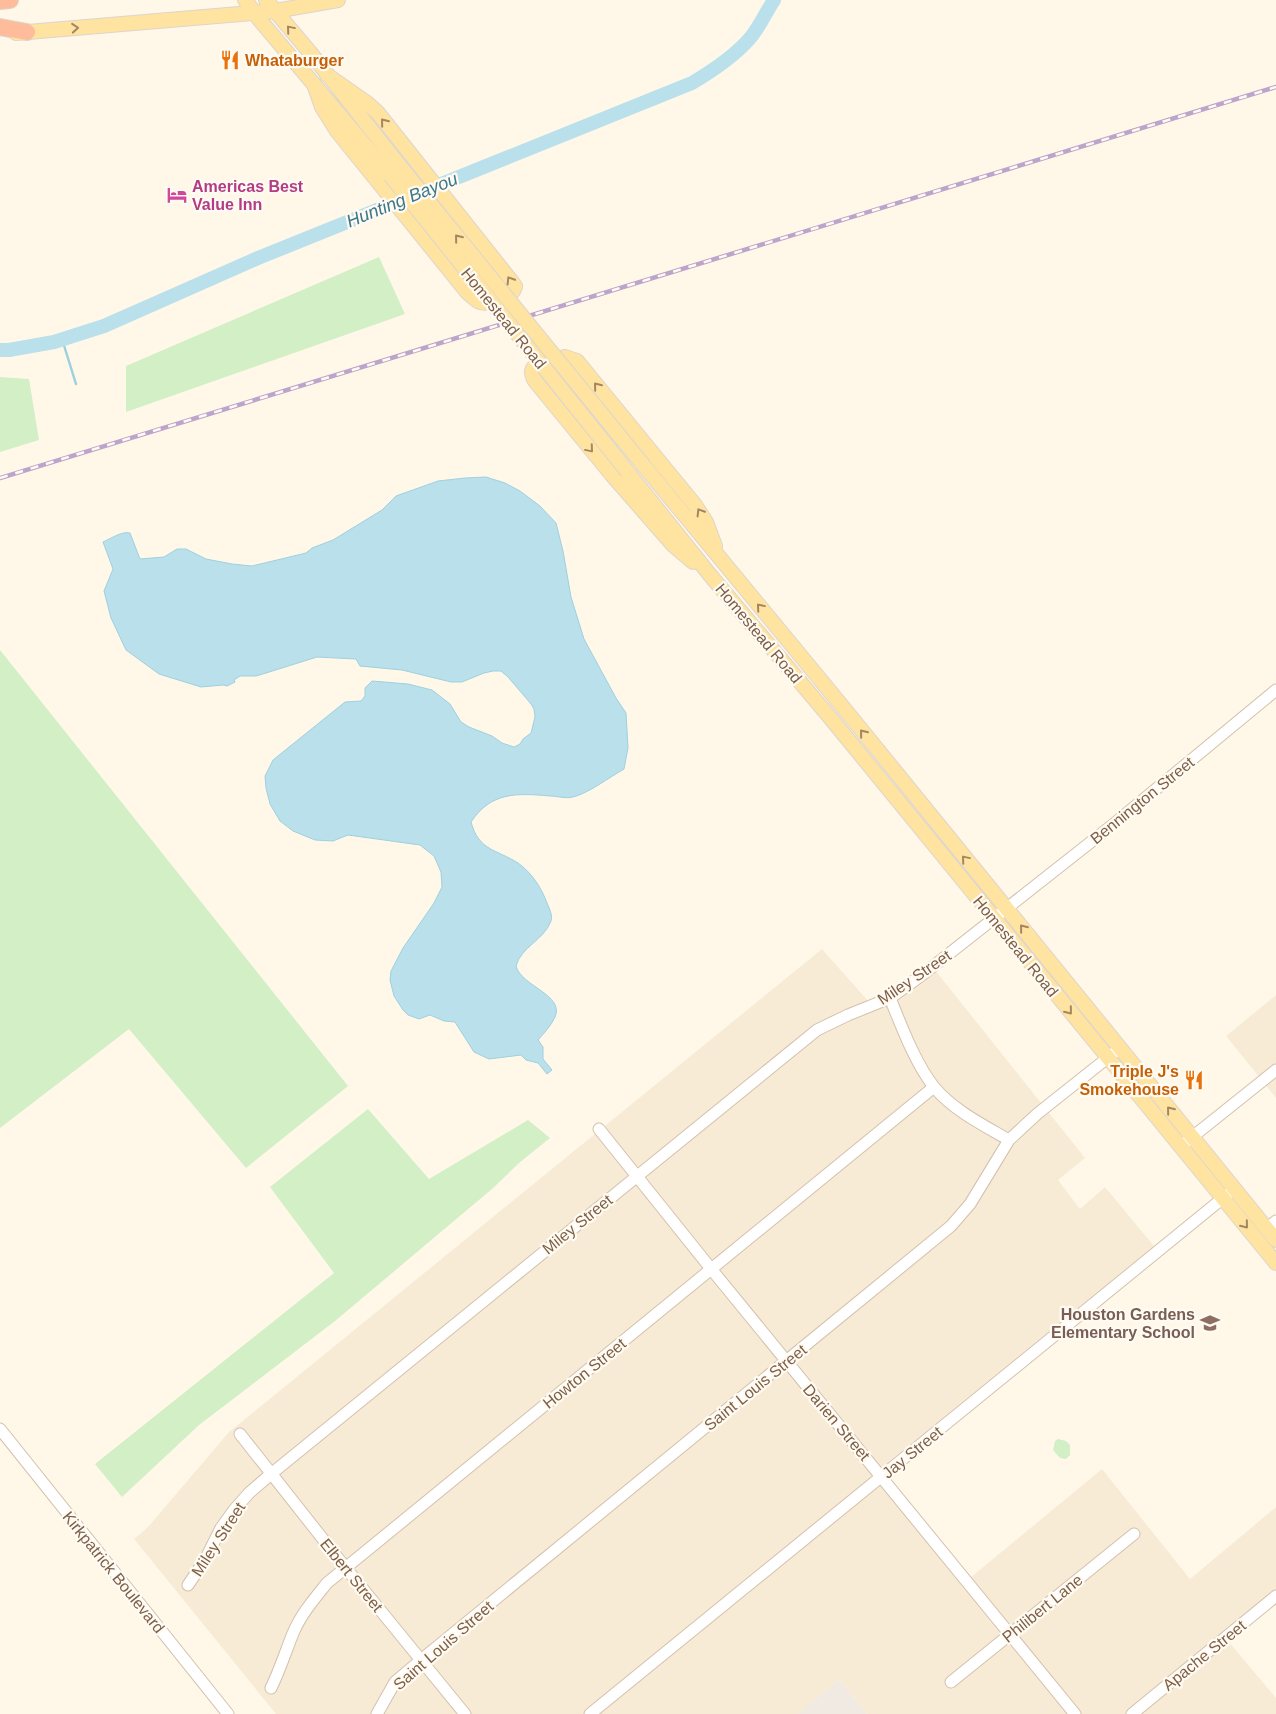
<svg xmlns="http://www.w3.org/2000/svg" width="1276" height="1714" font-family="Helvetica,sans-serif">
<rect width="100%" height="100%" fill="#fff8e9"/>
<path fill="#f7ebd6" d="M822 949 869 1002 931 965 1085 1158 1058 1180 1080 1209 1105 1187 1154 1246 881 1468 970 1578 1102 1469 1190 1579 1276 1507V1592L1223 1635 1276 1698V1714H867L839 1680 798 1714H276L134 1539 148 1527 229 1432Z
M1276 995V1098L1226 1036Z"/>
<path fill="#f0eae2" d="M839 1680 867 1714H798Z"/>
<path fill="#d2efc5" d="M379 257 405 314 126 412V366Z
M0 377 29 379 39 440 0 452Z
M0 650 348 1086 246 1168 129 1029 0 1128Z
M368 1109 429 1179 528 1120 550 1138 519 1163 492 1189 335 1321 199 1425 122 1497 95 1464 334 1273 270 1187Z
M1058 1439 1066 1441 1070 1445V1455L1066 1459 1060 1458 1053 1450 1055 1441Z"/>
<path fill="#bae0eb" stroke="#9fd0de" d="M486 477 505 483 520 491 540 506 556 523 563 551 571 597 584 639 616 698 626 713 628 748 624 769C610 777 587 794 573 797 566 799 556 796 550 796 516 793 491 792 471 822 479 851 496 849 518 863 532 873 541 887 547 903 549 908 553 915 551 921 544 940 521 947 516 966 521 986 565 995 555 1017 551 1026 544 1033 538 1040L543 1047V1059L552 1070 547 1074 538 1063 526 1060 521 1055 489 1059 474 1052 455 1022 444 1021 430 1015 419 1019 408 1015 403 1010 394 996 390 980 391 971 403 948 434 903 442 887 441 872 434 856 420 845 348 835 333 841 315 840 293 831 280 821 270 804 266 788 265 776 273 760 345 702 361 701 365 696V688L372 681 408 684 432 690 450 704 461 722 469 727 492 736 502 743 514 747 520 744 523 739 531 733 535 717 534 709 531 704 508 677 501 671H493L484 673 462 682H451L402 670 360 666 356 659 317 657 266 673 256 676H240L234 680 235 682 227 686 223 685 201 687 159 674 126 650 111 618 104 591 113 569 103 542C112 538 122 531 130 533L140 559 164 557 177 549H186L206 559 232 564 252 566 306 553 312 548 333 540 382 510 396 496 438 481 465 478Z"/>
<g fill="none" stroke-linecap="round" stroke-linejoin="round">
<path stroke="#9fd0de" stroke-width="2.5" d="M62 339 76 384"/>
<path stroke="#bae0eb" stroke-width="14" d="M0 350H9L54 342 104 326 258 258 692 83C714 70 735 56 751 37 760 26 766 12 774 0"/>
<defs>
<path id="minor" d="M890 998C901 1025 915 1063 934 1087 953 1110 983 1125 1009 1140
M599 1129 712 1270 1075 1714
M1181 1146 1276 1070
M1266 1229 1276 1221
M0 1429 228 1714
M240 1434 345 1567 465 1714
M188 1585 205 1560 221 1528 234 1510 249 1493 271 1474 817 1030 848 1015 890 998 922 975 1115 823 1276 690
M951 1682 1134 1534
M271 1688C280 1670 286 1650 294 1631 302 1613 315 1598 327 1583L934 1087
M377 1714 395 1682 421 1660 951 1226 970 1204 1009 1140 1037 1114 1120 1048
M590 1714 1228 1194
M1132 1714 1276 1596"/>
<path id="major" d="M245 0 259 19 390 175
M266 0 313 56 403 170
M16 33 275 11 338 0
M314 84 322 107 337 131 467 292C471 295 475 300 480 302 487 305 505 298 511 293 514 291 514 290 515 286L512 282 378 113 367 103 327 75
M644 466 842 706 1276 1240
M627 471 710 575 828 715 1276 1263
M693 562 673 545 612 475 535 381C532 376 530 371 535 366L565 357 577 361 695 505 706 522 715 546"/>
<path id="highway" d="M0 1 10 0
M0 27 27 32"/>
</defs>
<use href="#minor" stroke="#d3c1ac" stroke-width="13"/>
<use href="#major" stroke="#ddd5cf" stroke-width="16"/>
<use href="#highway" stroke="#ddd5cf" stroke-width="18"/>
<use href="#minor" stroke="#fff" stroke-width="11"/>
<use href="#major" stroke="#ffe3a0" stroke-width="14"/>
<use href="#highway" stroke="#ffbc9a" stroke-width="16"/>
<defs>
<path id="rail" d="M0 478 1276 87"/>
</defs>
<use href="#rail" stroke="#bca4cb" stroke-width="4.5"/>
<use href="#rail" stroke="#fffbf2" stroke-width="2.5" stroke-dasharray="8" stroke-linecap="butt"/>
<defs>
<path id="major-bridge" d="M403 170 644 466
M390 175 627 471"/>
</defs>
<use href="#major-bridge" stroke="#ddd5cf" stroke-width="16" stroke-linecap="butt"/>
<use href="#major-bridge" stroke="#ffe3a0" stroke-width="14"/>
</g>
<defs><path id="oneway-chevron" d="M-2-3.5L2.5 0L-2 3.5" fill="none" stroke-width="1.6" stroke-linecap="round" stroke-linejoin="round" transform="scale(1.25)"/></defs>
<g stroke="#a48762">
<use href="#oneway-chevron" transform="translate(75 28) rotate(-5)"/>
<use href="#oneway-chevron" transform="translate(290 29) rotate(-130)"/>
<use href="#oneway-chevron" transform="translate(384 122) rotate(-129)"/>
<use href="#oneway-chevron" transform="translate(458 238) rotate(-129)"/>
<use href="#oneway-chevron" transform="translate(510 280) rotate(-122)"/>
<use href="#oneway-chevron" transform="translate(597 386) rotate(-129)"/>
<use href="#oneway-chevron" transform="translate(590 449) rotate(50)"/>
<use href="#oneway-chevron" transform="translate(700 512) rotate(-122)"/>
<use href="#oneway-chevron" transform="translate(760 607) rotate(-130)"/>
<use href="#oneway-chevron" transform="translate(863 733) rotate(-129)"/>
<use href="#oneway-chevron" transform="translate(965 859) rotate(-130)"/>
<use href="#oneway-chevron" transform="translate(1023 928) rotate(-129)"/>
<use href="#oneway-chevron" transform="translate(1069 1011) rotate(51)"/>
<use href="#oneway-chevron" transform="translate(1170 1110) rotate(-129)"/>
<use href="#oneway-chevron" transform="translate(1245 1225) rotate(51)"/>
</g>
<defs>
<symbol id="restaurant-bare" viewBox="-9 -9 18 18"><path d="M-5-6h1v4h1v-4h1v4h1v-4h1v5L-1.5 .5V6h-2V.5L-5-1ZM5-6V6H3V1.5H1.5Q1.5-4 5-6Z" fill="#e8710a" stroke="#fffbf2" stroke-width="2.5" paint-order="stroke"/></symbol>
<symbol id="hotel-bare" viewBox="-9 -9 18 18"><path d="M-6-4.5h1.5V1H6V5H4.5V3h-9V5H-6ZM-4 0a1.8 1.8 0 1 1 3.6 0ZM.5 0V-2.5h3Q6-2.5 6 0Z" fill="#d1479c" stroke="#fffbf2" stroke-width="2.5" paint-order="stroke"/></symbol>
<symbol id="school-bare" viewBox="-9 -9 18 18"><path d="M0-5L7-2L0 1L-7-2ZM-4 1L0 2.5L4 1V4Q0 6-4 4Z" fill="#8d6e63" stroke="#fffbf2" stroke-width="2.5" paint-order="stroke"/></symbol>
</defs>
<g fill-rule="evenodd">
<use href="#restaurant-bare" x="216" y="46" width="28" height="28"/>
<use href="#hotel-bare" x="163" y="181" width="28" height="28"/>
<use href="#restaurant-bare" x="1180" y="1066" width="28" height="28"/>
<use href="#school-bare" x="1196" y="1309" width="28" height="28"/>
</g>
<g text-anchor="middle" stroke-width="4.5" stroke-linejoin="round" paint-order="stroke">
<g font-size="16" font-weight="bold" fill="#c56008" stroke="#fffbf2" text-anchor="start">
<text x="245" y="66">Whataburger</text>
<text x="1179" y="1077" text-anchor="end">Triple J's<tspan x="1179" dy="18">Smokehouse</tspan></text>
</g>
<g font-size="16" font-weight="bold" fill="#b23c85" stroke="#fffbf2" text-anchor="start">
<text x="192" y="192">Americas Best<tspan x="192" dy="18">Value Inn</tspan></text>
</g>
<g font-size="16" fill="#7d5f48" stroke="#fffbf2">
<text transform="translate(504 318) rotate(51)" y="6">Homestead Road</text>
<text transform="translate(759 633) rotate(50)" y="6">Homestead Road</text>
<text transform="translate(1142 800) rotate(-39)" y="6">Bennington Street</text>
<text transform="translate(1016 946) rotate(51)" y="6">Homestead Road</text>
<text transform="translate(914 977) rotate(-34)" y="6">Miley Street</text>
<text transform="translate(577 1224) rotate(-39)" y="6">Miley Street</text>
<text transform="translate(584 1373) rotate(-39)" y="6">Howton Street</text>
<text transform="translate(755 1387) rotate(-39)" y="6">Saint Louis Street</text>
<text transform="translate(837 1422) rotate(50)" y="6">Darien Street</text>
<text transform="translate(912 1452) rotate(-39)" y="6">Jay Street</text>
<text transform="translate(218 1539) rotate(-57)" y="6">Miley Street</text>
<text transform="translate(114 1572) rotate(51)" y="6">Kirkpatrick Boulevard</text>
<text transform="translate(352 1575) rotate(51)" y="6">Elbert Street</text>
<text transform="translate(1042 1608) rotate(-39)" y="6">Philibert Lane</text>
<text transform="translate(443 1645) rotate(-41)" y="6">Saint Louis Street</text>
<text transform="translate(1204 1655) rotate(-39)" y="6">Apache Street</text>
</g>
<g font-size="16" font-weight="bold" fill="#785e54" stroke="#fffbf2" text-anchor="end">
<text x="1195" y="1320">Houston Gardens<tspan x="1195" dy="18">Elementary School</tspan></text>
</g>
<g font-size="18" font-style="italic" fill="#3c778b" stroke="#fffbf2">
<text transform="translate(402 200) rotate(-22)" y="6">Hunting Bayou</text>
</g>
</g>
</svg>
